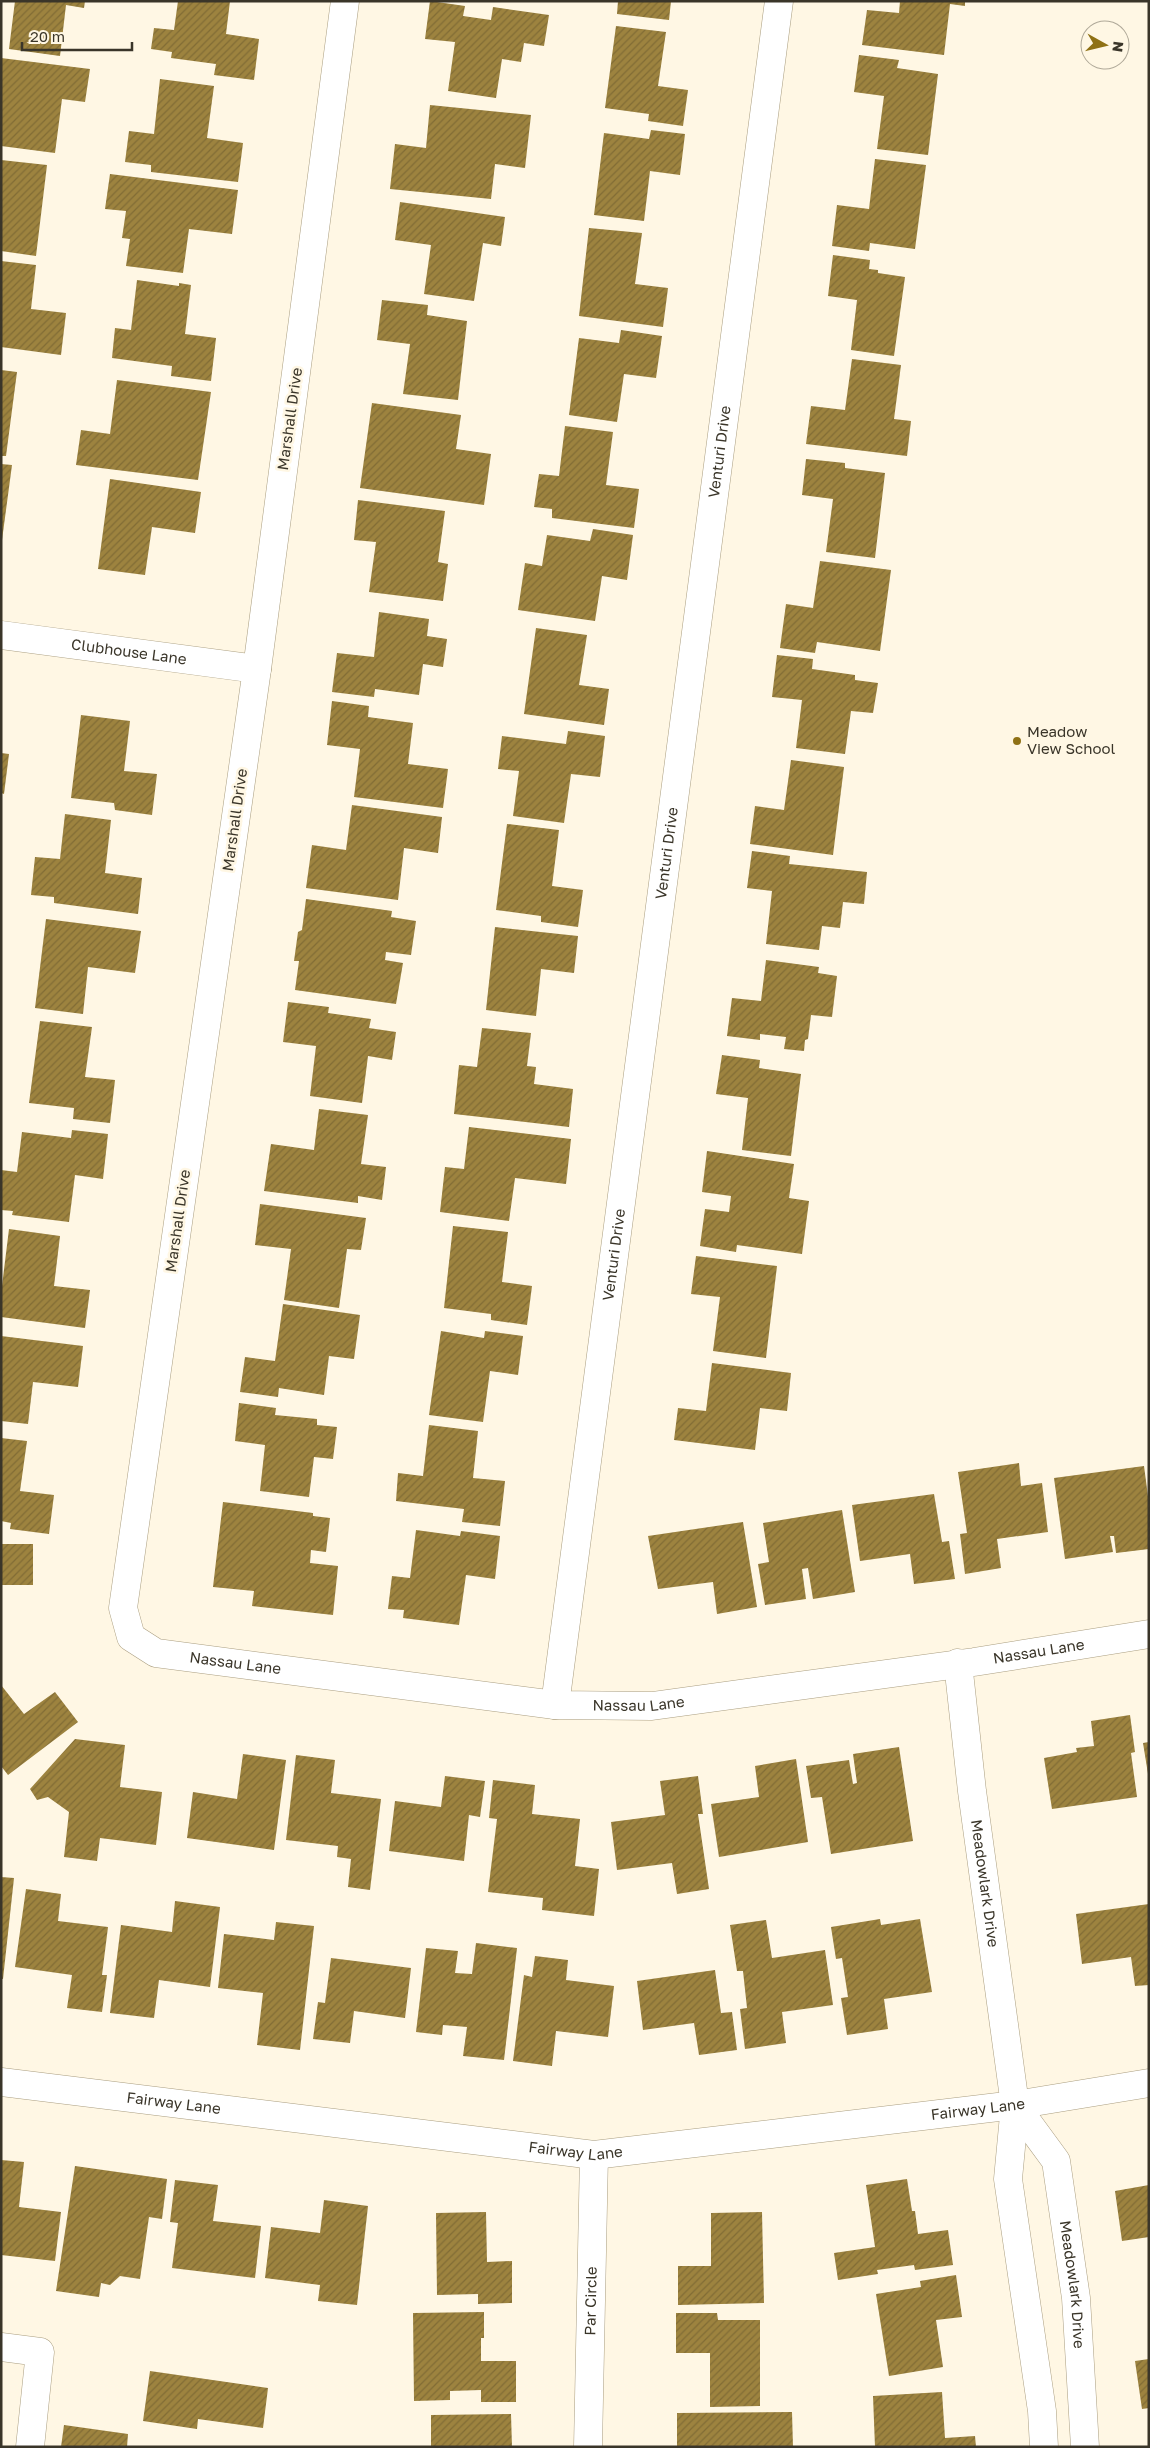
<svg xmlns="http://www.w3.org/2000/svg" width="1150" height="2448" font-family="'Golos Text',sans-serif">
<defs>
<pattern id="building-hatch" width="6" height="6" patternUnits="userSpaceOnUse" patternTransform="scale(1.25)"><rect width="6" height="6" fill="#9d833f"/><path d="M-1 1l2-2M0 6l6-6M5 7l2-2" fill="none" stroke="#816c35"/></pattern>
</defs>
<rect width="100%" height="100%" fill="#fff7e4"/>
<path fill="url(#building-hatch)" d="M15 1H85L84 8 66 5 60 56 9 49Z
M178 1H230L226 34 259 39 254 80 214 75 216 64 171 58 172 52 151 49 154 28 174 30Z
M430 1 465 6 463 16 491 20 493 7 549 15 544 46 524 43 521 62 502 59 496 98 448 91 455 42 425 39Z
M618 1H671L669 20 617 14Z
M900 1H965V6L950 4 944 55 862 45 867 10 899 13Z
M616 26 666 32 658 86 688 90 683 126 648 121 649 114 605 108Z
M859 55 899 60 897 68 938 74 928 155 877 149 884 96 854 92Z
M1 58 90 69 85 102 62 99 55 153 1 146Z
M160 79 214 86 207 138 243 143 238 182 151 172V165L125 162 129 131 154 134Z
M430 105 531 115 525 168 495 164 491 199 390 189 395 144 426 148Z
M651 130 685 134 680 175 650 171 644 221 594 215 604 133 649 139Z
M875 159 926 165 915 249 870 243 869 251 832 246 837 205 869 209Z
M1 160 47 165 36 256 1 251Z
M110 174 238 190 232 234 189 229 183 273 126 266 130 239 122 238 126 211 105 209Z
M400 202 505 217 501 246 483 243 474 301 424 294 431 245 395 240Z
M589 228 642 233 635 284 668 288 663 327 579 316Z
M833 255 870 260 869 269 878 270V273L905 277 894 356 851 350 857 300 828 296Z
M1 261 36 265 31 309 66 313 61 355 1 347Z
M137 280 179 286V283L191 285 185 334 216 338 211 381 171 376 172 366 112 358 115 328 131 330Z
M382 300 428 305 427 315 467 321 458 400 403 394 410 344 377 340Z
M621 330 662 336 656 378 624 374 617 422 569 415 579 338 619 343Z
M852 359 901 365 894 419 911 421 907 456 806 444 811 406 845 410Z
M1 370 17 372 6 456H1Z
M117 380 211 392 198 480 76 465 81 430 110 434Z
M372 403 461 415 456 449 491 454 484 505 360 488Z
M565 426 613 432 606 485 639 489 634 528 552 518V509L534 507 539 474 559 476Z
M806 459 845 463V468L885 473 875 558 826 552 833 499 802 495Z
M1 464 12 465 2 540H1Z
M110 479 201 492 195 533 152 527 145 575 98 569Z
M358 500 445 511 438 562 448 564 443 601 369 592 376 542 354 540Z
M593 529 633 535 627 580 602 576 595 621 518 610 525 563 542 566 547 535 590 541Z
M820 561 891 570 880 651 817 642 815 653 780 648 786 604 813 608Z
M379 612 429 619 427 636 447 639 443 667 423 664 419 695 375 689 374 697 332 692 337 653 374 657Z
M536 628 587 635 579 685 609 689 604 725 524 714Z
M777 655 813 659 812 669 855 675V680L878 683 873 713 851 711 845 754 796 748 802 700 772 697Z
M332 701 369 706 368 717 413 723 408 764 448 769 443 808 354 797 360 749 327 745Z
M81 715 130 721 124 771 157 774 152 815 115 810 114 803 71 798Z
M568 731 605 736 600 777 571 774 564 823 513 816 519 771 498 769 502 736 566 744Z
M1 753 9 754 4 794 1 793Z
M791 760 844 767 833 855 750 844 755 806 784 810Z
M352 805 442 817 438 853 404 848 398 900 306 888 312 845 346 850Z
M65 814 111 820 105 873 142 878 138 914 54 903V897L31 895 35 857 60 859Z
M507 824 559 830 552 886 583 890 578 927 541 922V916L496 910Z
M752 851 790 856 789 864 867 872 864 904 843 902 840 928 822 926 819 950 766 944 772 891 747 888Z
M306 899 392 911 391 917 416 921 411 955 386 952 385 960 403 963 396 1004 295 990 299 961H294L298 932 302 930Z
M46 919 141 931 135 973 88 967 83 1014 35 1008Z
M495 927 578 936 574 973 541 969 536 1016 486 1010Z
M766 960 819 967 818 973 837 976 832 1017 811 1015 808 1039 805 1040 804 1051 784 1049 786 1037 760 1034V1040L727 1036 732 998 761 1001Z
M288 1002 329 1007 328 1013 371 1019 369 1028 396 1032 392 1060 368 1056 362 1103 310 1096 316 1046 283 1042Z
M40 1021 92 1027 85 1077 115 1080 110 1123 73 1119 74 1108 29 1103Z
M482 1028 531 1033 527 1066 536 1067 534 1084 573 1089 569 1127 454 1114 459 1065 477 1067Z
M722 1055 760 1060 759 1068 801 1074 791 1156 742 1150 748 1098 716 1094Z
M319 1109 368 1115 361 1164 386 1167 382 1200 358 1196V1203L264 1191 271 1144 314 1150Z
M469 1127 571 1139 566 1184 515 1178 509 1221 440 1212 445 1167 464 1169Z
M72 1130 108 1134 103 1179 75 1175 69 1222 12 1215 13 1211 1 1210V1170L17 1172 22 1132 71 1138Z
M707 1151 794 1164 789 1198 809 1201 802 1254 737 1245 736 1252 700 1246 705 1209 729 1212 731 1196 702 1192Z
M260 1204 366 1218 361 1250 347 1249 339 1308 284 1300 291 1249 255 1245Z
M453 1226 508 1232 502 1282 532 1286 527 1325 491 1320V1314L444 1308Z
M9 1229 60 1236 54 1286 90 1290 85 1328 1 1317V1294Z
M696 1256 777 1266 766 1358 713 1351 720 1297 691 1294Z
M283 1304 360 1315 354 1359 329 1356 324 1395 279 1388 278 1397 240 1392 245 1357 275 1361Z
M441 1331 484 1338 485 1331 523 1336 518 1375 490 1371 483 1422 429 1415Z
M1 1336 83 1346 78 1387 33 1382 28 1424 1 1421Z
M712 1363 791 1373 787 1411 760 1408 755 1450 674 1440 678 1408 706 1411Z
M239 1403 276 1408 275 1415 317 1419V1425L337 1427 333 1459 314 1457 309 1497 260 1491 265 1445 235 1441Z
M429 1425 478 1431 473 1478 505 1481 500 1526 462 1522 464 1509 396 1501 398 1473 423 1476Z
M1 1438 27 1441 20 1491 54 1495 49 1534 10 1529 11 1523 1 1521Z
M1019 1463 1021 1486 1042 1483 1048 1532 997 1539 1001 1568 965 1574 960 1534 967 1533 958 1472Z
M1144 1466 1149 1504V1549L1116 1553 1114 1536H1110L1113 1552 1065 1559 1054 1478Z
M934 1494 942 1542 949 1541 955 1579 914 1584 910 1554 860 1561 852 1505Z
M223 1502 313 1513V1516L330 1518 326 1552 311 1550 310 1563 338 1566 333 1615 252 1606 254 1591 213 1587Z
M842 1510 855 1592 813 1599 808 1568 802 1569 806 1599 765 1605 758 1564 769 1562 763 1523Z
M743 1522 757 1607 717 1614 713 1582 658 1589 648 1536Z
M416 1530 460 1536 461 1531 500 1536 495 1579 466 1575 459 1625 403 1618 404 1610 388 1609 392 1576 410 1578Z
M1 1544H33V1585H1Z
M1 1685 24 1714 55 1692 78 1722 8 1775 1 1766Z
M1130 1715 1135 1752 1131 1753 1137 1797 1052 1809 1044 1758 1077 1752 1076 1748 1094 1746 1091 1721Z
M75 1739 125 1745 120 1787 162 1792 156 1845 100 1838 97 1861 64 1857 69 1812 48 1797 37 1800 30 1789Z
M1149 1742V1774H1148L1143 1743Z
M899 1747 913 1841 831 1854 822 1797 811 1798 806 1766 849 1760 853 1784 857 1783 853 1754Z
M243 1754 286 1760 274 1850 187 1838 193 1792 237 1799Z
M296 1755 335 1760 331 1793 381 1799 370 1890 348 1887 351 1859 337 1857 338 1846 286 1840Z
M796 1759 808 1842 719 1857 711 1804 759 1797 755 1766Z
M445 1776 485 1781 480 1817 469 1815 464 1861 389 1851 395 1801 441 1807Z
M698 1776 703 1814H698L709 1889 677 1894 672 1863 617 1870 611 1822 665 1815 660 1781Z
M493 1780 535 1785 532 1814 580 1819 575 1866 599 1869 594 1916 542 1910 543 1898 488 1892 497 1819 489 1818Z
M1 1877 14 1878 3 1979H1Z
M26 1889 61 1894 58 1921 108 1927 102 1975H107L102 2012 67 2008 72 1975 15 1967Z
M175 1901 220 1907 210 1987 159 1980 154 2018 110 2013 121 1925 172 1932Z
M1149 1904V1985L1135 1986 1131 1957 1082 1964 1076 1914Z
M880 1919 881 1925 920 1919 932 1992 884 1999 888 2029 847 2035 841 1998 848 1997 842 1958 836 1959 831 1927Z
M766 1920 772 1958 825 1950 833 2005 782 2012 786 2043 745 2049 740 2009 747 2008 743 1971H737L730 1925Z
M276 1922 314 1926 300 2050 257 2045 263 1993 218 1988 224 1934 274 1940Z
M476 1943 517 1948 504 2060 463 2056 467 2027 443 2025 442 2035 416 2032 426 1948 458 1951 455 1973 472 1974Z
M535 1956 568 1960 566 1980 614 1986 608 2037 556 2031 552 2066 513 2061 524 1975 532 1977Z
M331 1958 411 1968 405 2018 354 2011 350 2043 313 2039 318 2002 325 2003Z
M715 1970 721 2013 732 2012 737 2050 699 2055 694 2023 643 2030 637 1981Z
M1 2160 24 2162 19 2207 61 2212 55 2261 1 2255Z
M75 2166 167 2179 162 2219 149 2217 140 2279 120 2276 110 2285 101 2283 99 2297 56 2291Z
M907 2179 912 2211H915L918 2234 948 2230 953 2265 915 2270 914 2265 877 2270 878 2274 838 2280 834 2253 875 2247 866 2185Z
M175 2180 218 2185 213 2221 261 2226 255 2278 172 2268 178 2223 170 2222Z
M1149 2185V2237L1122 2241 1115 2191Z
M324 2200 368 2206 357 2305 318 2301 320 2285 265 2278 271 2227 320 2233Z
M486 2212 487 2262 512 2261V2303L478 2304V2294L437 2295 436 2213Z
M762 2212 764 2303 678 2305V2266H711V2213Z
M956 2275 962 2317 936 2320 943 2367 889 2376 876 2294 921 2287 920 2281Z
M484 2312V2338H481V2361H516V2402H481V2390L450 2391V2400L414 2401 413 2313Z
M676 2313H717L718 2320H760V2406L710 2407V2353H676Z
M1149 2359V2408L1142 2409 1135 2361Z
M150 2371 268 2388 263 2428 198 2419 197 2429 143 2421Z
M942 2392 945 2438 975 2436 976 2447H875L873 2396Z
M792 2412 793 2447H677V2413Z
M511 2414 512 2447H431V2415Z
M64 2425 128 2434 127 2447H61Z"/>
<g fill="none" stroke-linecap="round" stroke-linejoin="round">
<defs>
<g id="minor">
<path id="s1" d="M345 1 257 669 123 1608 131 1637 156 1653 555 1705 652 1706 974 1662 1149 1634"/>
<path id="s2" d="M1 635 257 669"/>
<path id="s3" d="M958 1663 972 1791 1015 2105 1008 2179 1042 2411 1044 2447"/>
<path id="s4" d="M555 1705 779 1"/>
<path id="s5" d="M1 2082 594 2155 1015 2105 1149 2083"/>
<path id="s6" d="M1015 2105 1056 2161 1076 2298 1085 2447"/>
<path d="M1 2347 40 2352 30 2447"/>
<path id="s7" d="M588 2447 594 2155"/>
</g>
</defs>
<use href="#minor" stroke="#aa9e80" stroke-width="29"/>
<use href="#minor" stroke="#fff" stroke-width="28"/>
</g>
<circle fill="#8f7115" stroke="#fff7e4" stroke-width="2" cx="1017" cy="741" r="5"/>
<g text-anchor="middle" stroke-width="5" stroke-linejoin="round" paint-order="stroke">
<g font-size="15" fill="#3a3529" stroke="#fff7e4">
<text transform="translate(290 419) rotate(-82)" y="5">Marshall Drive</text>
<text dy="5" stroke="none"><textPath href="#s4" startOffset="1264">Venturi Drive</textPath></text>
<text dy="5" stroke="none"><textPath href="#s2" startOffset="129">Clubhouse Lane</textPath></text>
<text transform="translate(235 820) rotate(-82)" y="5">Marshall Drive</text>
<text dy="5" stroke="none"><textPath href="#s4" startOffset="859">Venturi Drive</textPath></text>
<text transform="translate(178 1221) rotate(-82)" y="5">Marshall Drive</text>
<text dy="5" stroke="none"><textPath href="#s4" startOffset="454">Venturi Drive</textPath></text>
<text dy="5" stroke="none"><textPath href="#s1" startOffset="2572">Nassau Lane</textPath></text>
<text dy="5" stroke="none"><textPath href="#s1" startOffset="1762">Nassau Lane</textPath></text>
<text dy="5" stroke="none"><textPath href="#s1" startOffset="2168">Nassau Lane</textPath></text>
<text dy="5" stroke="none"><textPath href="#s3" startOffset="222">Meadowlark Drive</textPath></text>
<text dy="5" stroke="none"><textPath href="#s5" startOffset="174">Fairway Lane</textPath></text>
<text dy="5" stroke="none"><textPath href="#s5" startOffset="984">Fairway Lane</textPath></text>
<text dy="5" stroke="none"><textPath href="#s5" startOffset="579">Fairway Lane</textPath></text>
<text dy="5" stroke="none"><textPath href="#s6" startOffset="194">Meadowlark Drive</textPath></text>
<text dy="5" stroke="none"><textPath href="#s7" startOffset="146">Par Circle</textPath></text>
</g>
<g font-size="15" fill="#3a3529" stroke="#fff7e4" text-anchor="start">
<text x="1027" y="737">Meadow<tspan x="1027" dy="17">View School</tspan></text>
</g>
</g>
<rect width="1150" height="2448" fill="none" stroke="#3a3529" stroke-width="5"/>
<g transform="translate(1105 45) rotate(98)"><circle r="24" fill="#fff7e4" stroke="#b0a999"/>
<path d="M0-4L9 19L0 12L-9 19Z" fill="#8f7115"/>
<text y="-8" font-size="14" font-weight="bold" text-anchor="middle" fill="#3a3529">N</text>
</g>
<path d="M22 42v8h110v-8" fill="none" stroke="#3a3529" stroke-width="2.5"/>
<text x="30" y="42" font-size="15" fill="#3a3529" stroke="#fff7e4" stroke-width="4" paint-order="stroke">20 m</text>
</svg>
